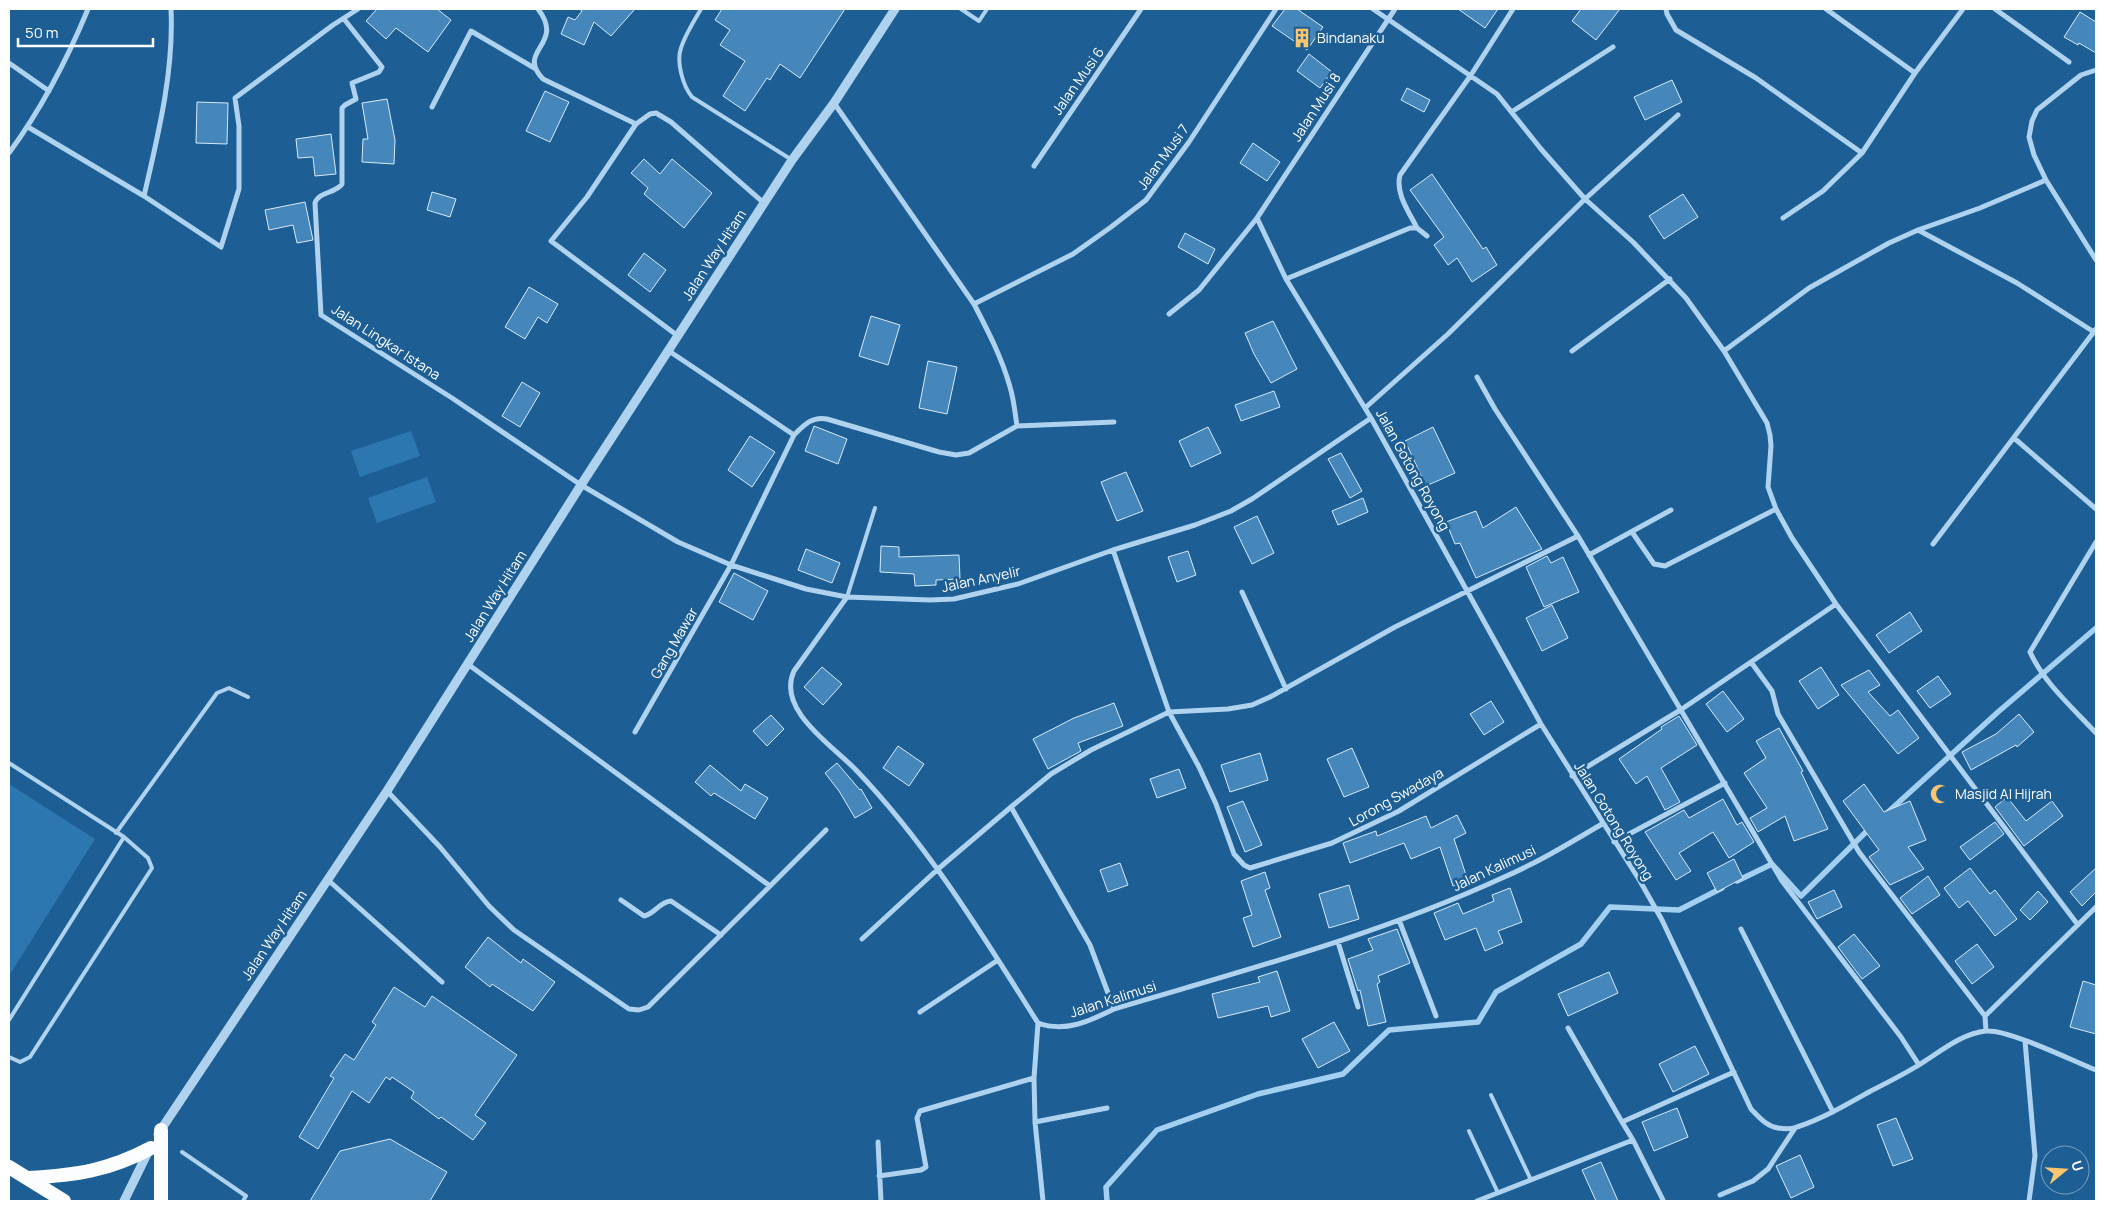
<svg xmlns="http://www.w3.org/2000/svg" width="2105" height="1210" font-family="Manrope,sans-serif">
<rect width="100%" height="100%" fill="#1d5e94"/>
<path fill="#2d77b0" d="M411 431 420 456 360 477 351 451Z
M427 477 436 502 377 523 368 498Z
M9 784 95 839 9 976Z"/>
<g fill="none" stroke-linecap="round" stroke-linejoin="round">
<path stroke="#a3d0f1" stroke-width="5.5" d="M1887 813 1998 712 2096 628
M1737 881 1772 864 1801 896 1871 827
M1107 1201 1106 1187 1157 1130 1258 1094 1343 1074 1389 1030 1478 1022 1496 992 1581 944 1610 907 1679 910 1722 888"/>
</g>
<path fill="#4587bb" stroke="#d6eafa" d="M377 9H437L451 20 428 52 396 28 386 39 366 21Z
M579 9H635L611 36 594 22 584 45 561 34 568 17 575 20 582 11Z
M722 9H845L800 78 780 64 770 80 767 78 745 111 723 96 745 61 720 45 730 30 715 20Z
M1285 9H1297L1323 27 1307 50 1272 26Z
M1458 9H1498L1485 28Z
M1581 9H1620L1596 40 1572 21Z
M2080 12 2096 22V53L2079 43 2078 45 2064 37Z
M1309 54 1332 72 1320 88 1297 71Z
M1672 80 1682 102 1645 120 1634 97Z
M1407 88 1430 100 1424 112 1401 100Z
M545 91 569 102 550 142 526 131Z
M387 99 395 140 394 164 362 162 363 139H368L362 103Z
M197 102 228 103 227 144 196 143Z
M331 134 336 174 315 176 313 157 298 158 296 139Z
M1253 143 1280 162 1267 181 1240 163Z
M644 159 660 174 672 159 712 193 684 228 644 194 648 188 631 173Z
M1432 174 1483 249 1486 247 1497 265 1472 282 1457 258 1448 265 1434 245 1444 237 1410 190Z
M432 192 456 199 450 217 427 210Z
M1683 194 1698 217 1664 239 1649 216Z
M305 202 313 240 297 243 293 225 269 230 265 210Z
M1185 233 1215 249 1208 264 1178 247Z
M644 253 666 270 650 292 628 275Z
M529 287 558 304 547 323 538 317 525 339 505 327Z
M871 316 900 325 888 365 859 356Z
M1273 321 1297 369 1271 383 1254 354 1245 333Z
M928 361 957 367 947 414 919 408Z
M522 382 540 393 520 427 502 416Z
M1274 391 1280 407 1241 421 1235 405Z
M814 426 847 439 838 464 805 451Z
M1208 427 1221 453 1191 467 1179 441Z
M1433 427 1455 473 1426 486 1405 441Z
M750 436 775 452 752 487 728 470Z
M1341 453 1362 491 1350 498 1328 459Z
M1126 472 1143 511 1117 521 1101 482Z
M1363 498 1368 512 1338 525 1332 511Z
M1516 507 1542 549 1476 578 1460 543 1455 544 1446 522 1476 511 1483 528Z
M1257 516 1274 553 1252 564 1234 527Z
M881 546 899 547V557L959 555 960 579 936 580V585L915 586 914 574 880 572Z
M806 549 840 563 832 583 798 570Z
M1188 551 1196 575 1177 582 1168 557Z
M1547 556 1551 563 1563 557 1579 592 1544 607 1526 567Z
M734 573 768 591 753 620 719 602Z
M1552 605 1568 638 1542 651 1526 618Z
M1910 612 1922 631 1889 653 1876 635Z
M822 667 842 684 823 705 804 687Z
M1821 667 1839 695 1818 709 1799 681Z
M1869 670 1880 685 1868 692 1890 716 1898 710 1919 738 1898 754 1841 685Z
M1938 676 1951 694 1930 708 1917 691Z
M1723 691 1744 719 1727 732 1706 704Z
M1491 701 1504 722 1484 735 1470 714Z
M1114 703 1123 726 1078 743 1081 751 1048 769 1033 739 1074 718Z
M2019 714 2034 732 2017 747 2016 745 1971 770 1962 752 1996 734Z
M771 715 784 729 767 746 753 731Z
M1679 716 1697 745 1661 768 1680 802 1665 810 1647 776 1636 784 1619 759 1662 729 1661 727Z
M1779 728 1803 771 1801 772 1828 829 1794 841 1785 816 1758 832 1750 818 1767 808 1744 773 1766 758 1756 741Z
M898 746 924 764 909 786 883 768Z
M1352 748 1369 787 1344 797 1327 759Z
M1260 753 1268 780 1230 792 1221 765Z
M837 763 860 790 861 789 872 808 855 818 839 791 825 773Z
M710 765 741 791 745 784 768 798 755 819 714 793 711 796 695 782Z
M1179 769 1186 788 1157 798 1150 779Z
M1864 784 1884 812 1910 801 1926 840 1908 847 1924 869 1890 885 1869 857 1879 850 1843 801Z
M2007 797 2026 821 2052 801 2063 816 2024 846 1995 807Z
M1723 799 1737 825 1742 822 1754 842 1729 858 1713 832 1679 853 1691 871 1676 880 1645 832 1684 810 1689 818Z
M1243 801 1262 845 1245 852 1227 807Z
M1457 815 1466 833 1454 839 1468 881 1453 886 1440 847 1411 859 1404 843 1350 863 1343 843 1376 831 1377 836 1426 816 1431 828Z
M1995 822 2004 834 1970 860 1960 847Z
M1734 859 1743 878 1717 892 1707 873Z
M1120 863 1128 885 1108 892 1100 870Z
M1970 868 1990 894 1995 890 2017 919 1995 936 1968 901 1959 908 1944 888Z
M2096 868V892L2082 906 2070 892Z
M1265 872 1270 888 1265 890 1281 937 1253 947 1243 918 1252 915 1241 881Z
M1928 876 1940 895 1912 914 1900 898Z
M1349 885 1359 919 1329 928 1319 894Z
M1510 888 1522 922 1498 931 1503 943 1485 951 1476 928 1445 940 1434 913 1458 903 1463 914 1494 901 1492 895Z
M1834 890 1842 907 1817 919 1808 902Z
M2038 891 2048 902 2030 920 2020 910Z
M1397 929 1410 963 1378 976 1380 982 1377 984 1386 1022 1368 1026 1360 990 1358 991 1348 959 1373 950 1368 939Z
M1854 934 1880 966 1862 979 1838 947Z
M488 937 521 963 523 959 555 982 533 1011 492 984 490 987 465 967Z
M1977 944 1994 967 1972 984 1955 961Z
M1277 971 1290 1011 1271 1017 1268 1006 1218 1018 1212 994 1260 982 1258 977Z
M1609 972 1618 993 1568 1016 1558 994Z
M2083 981 2096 985V1034L2070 1027Z
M394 987 425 1007 432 996 517 1055 475 1115 486 1123 473 1140 441 1117 439 1119 411 1098 414 1092 392 1077 390 1080 386 1077 369 1103 352 1091 318 1149 299 1137 334 1078 330 1076 345 1054 354 1060 376 1025 372 1022Z
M1334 1022 1350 1051 1318 1068 1302 1039Z
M1695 1046 1709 1074 1673 1092 1659 1064Z
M1677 1108 1688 1137 1654 1151 1642 1122Z
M1896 1118 1913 1159 1893 1166 1877 1125Z
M390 1139 447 1172 430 1201H310L340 1151Z
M1800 1155 1814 1187 1791 1198 1776 1166Z
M1601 1162 1618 1201H1596L1582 1170Z"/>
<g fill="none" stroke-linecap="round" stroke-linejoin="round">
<path stroke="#afd3ef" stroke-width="4" d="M701 9C694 21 685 35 681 48 676 62 683 86 692 97L792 160
M961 9 979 21 987 9
M847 597 875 508
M9 763 124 837 148 858 152 868 30 1057 20 1062 9 1057
M116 833 217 693 229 688 248 697
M9 1020 124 837
M1491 1095 1531 1180
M1469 1131 1498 1193
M182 1152 246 1196 243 1201"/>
<path stroke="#afd3ef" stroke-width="5" d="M538 9C566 45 515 50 543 79L636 124 650 114 656 113 671 122 764 203
M1373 9 1497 94 1541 149 1585 199 1633 242 1686 298 1724 351 1767 423 1770 435 1771 446 1768 487 1776 509 1792 538 1836 604 2078 925
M1666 9 1667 14 1676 30 1756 78 1862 153
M1826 9 1915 73
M1995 9 2069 62
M344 19 382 67 379 72 352 83 356 99 345 105 342 108V184C335 194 319 191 315 203L321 315 452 398 581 485 678 542 731 565 806 589 847 597 930 600 954 599 1018 584 1113 550 1195 525 1231 511 1252 499 1371 418
M9 63 49 91
M2096 70 2081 75 2037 110 2032 121 2029 137 2034 155 2046 180 2096 260
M432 107 471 31 536 69
M1513 111 1613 47
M636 124 587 197 551 241 678 336
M28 127 144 196 221 247 239 189V126L235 98 333 25 358 9
M9 153C42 108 67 60 88 9
M1034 166 1141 9
M144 196C158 135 174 72 171 9
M1257 218 1286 279 1371 418 1541 724 1640 881 1662 920 1751 1109C1759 1117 1766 1126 1778 1128 1784 1129 1792 1129 1797 1127 1822 1119 1846 1105 1869 1092 1886 1083 1905 1074 1922 1063 1941 1051 1963 1033 1986 1031 2008 1029 2073 1061 2096 1070
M1783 218 1823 191 1862 153 1915 73 1963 9
M1417 228C1409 212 1395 193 1400 175L1471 75 1513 9
M1918 230 2017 283 2094 332
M1286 279 1410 228H1417L1427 236
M974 304 1073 254 1111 227 1146 200 1189 142 1276 9
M1169 314 1199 290 1257 218 1395 9
M669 351 794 435
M1572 351 1670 279
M1724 351 1809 288 1889 243 1918 230 1980 208 2046 180
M1477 377 1495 409 1578 536 1782 881 1901 1037 1919 1065
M1365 408 1448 334 1585 199 1678 115
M1017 426 1114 422
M2014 438 2096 509
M1632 532 1654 564 1665 566 1776 509
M2096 542 2030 652C2044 683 2073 708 2096 733
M1933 544 2096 329
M1113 550 1169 712 1199 767 1216 804 1234 854 1244 865 1250 868 1332 843 1399 811 1541 724
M1589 555 1671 510
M1242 592 1286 689
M847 597 794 671C776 710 833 746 856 770 928 845 983 936 1038 1023 1065 1033 1090 1021 1114 1009 1245 970 1378 935 1502 878 1537 863 1570 843 1602 824
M1751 662 1772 691 1778 714 1859 852 1985 1016 1986 1031
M635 732 731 565 794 435C804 425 812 416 827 419L939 452 956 455 969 453 1017 426C1015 413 1014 400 1010 387 1002 358 988 331 974 304L834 103
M1572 776 1682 709 1836 604
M387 791 440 847 489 906 514 930 629 1009 639 1010 648 1007 770 886 469 665
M1011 807 1090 945 1114 1009
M1614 842 1725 783
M328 880 442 982
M770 886 826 830
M621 900 644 916C655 914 659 902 671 901L721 935
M1399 920 1436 1016
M1741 929 1833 1112
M862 939 938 869 1011 807 1051 774 1091 750 1169 712 1228 709 1252 705 1270 697 1395 627 1578 536
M1338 942 1358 1007
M920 1012 998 960
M1985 1016 2096 907
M1038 1023 1034 1078 1035 1122 1043 1201
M1568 1028 1622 1122
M2025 1041 2035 1156 2029 1201
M1035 1122 1107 1108
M1633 1140 1663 1200
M878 1142 881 1201
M879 1176 921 1170 926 1167 917 1118 920 1111 1034 1078
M1720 1195 1753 1181 1768 1169 1795 1128
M1477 1201 1633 1140 1622 1122 1734 1072"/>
<path stroke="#afd3ef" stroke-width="9" d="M158 1134 387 791 581 485 792 160 834 103 895 9
M124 1201 149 1150"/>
<path stroke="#fbfdff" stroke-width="14" d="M9 1167 64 1201
M28 1178C76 1175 108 1171 151 1148
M161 1201V1130"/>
</g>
<defs>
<symbol id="building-bare" viewBox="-9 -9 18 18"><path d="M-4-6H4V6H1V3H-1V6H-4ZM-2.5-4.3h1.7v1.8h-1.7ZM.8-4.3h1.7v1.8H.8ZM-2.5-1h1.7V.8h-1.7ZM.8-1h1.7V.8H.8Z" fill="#fec56e" stroke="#1d5e94" stroke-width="2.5" paint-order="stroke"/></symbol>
<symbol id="mosque-bare" viewBox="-9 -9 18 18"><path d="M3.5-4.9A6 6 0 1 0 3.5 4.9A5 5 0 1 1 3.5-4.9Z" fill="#fec56e" stroke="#1d5e94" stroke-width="2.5" paint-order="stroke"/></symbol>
</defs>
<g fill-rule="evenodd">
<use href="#building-bare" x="1288" y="24" width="28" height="28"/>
<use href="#mosque-bare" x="1926" y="780" width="28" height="28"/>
</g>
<g text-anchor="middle" stroke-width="5" stroke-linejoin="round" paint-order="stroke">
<g font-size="14" fill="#fff" stroke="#1d5e94" text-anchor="start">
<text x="1317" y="43">Bindanaku</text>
<text x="1955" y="799">Masjid Al Hijrah</text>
</g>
<g font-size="14" fill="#fff" stroke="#1d5e94">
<text transform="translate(1078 81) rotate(-55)" y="5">Jalan Musi 6</text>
<text transform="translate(1316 107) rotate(-57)" y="5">Jalan Musi 8</text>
<text transform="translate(1163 157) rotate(-54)" y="5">Jalan Musi 7</text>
<text transform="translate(714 255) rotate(-57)" y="5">Jalan Way Hitam</text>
<text transform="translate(386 342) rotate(33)" y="5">Jalan Lingkar Istana</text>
<text transform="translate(1413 470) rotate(61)" y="5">Jalan Gotong Royong</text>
<text transform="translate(981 579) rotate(-12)" y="5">Jalan Anyelir</text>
<text transform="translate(495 596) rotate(-58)" y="5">Jalan Way Hitam</text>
<text transform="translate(674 643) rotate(-60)" y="5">Gang Mawar</text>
<text transform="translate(1396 797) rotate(-29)" y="5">Lorong Swadaya</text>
<text transform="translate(1614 821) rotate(58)" y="5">Jalan Gotong Royong</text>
<text transform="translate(1494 868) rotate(-25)" y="5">Jalan Kalimusi</text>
<text transform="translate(274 935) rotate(-56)" y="5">Jalan Way Hitam</text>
<text transform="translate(1113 999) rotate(-18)" y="5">Jalan Kalimusi</text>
</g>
</g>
<rect width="2105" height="1210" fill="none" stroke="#ffffff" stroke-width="20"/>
<g transform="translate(2065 1170) rotate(72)"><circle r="24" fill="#1d5e94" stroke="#779ebf"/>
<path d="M0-4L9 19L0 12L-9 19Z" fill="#fec56e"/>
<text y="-8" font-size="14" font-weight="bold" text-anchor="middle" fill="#ffffff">U</text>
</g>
<path d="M18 38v8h135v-8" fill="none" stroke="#ffffff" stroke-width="2.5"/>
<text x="25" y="38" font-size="15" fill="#ffffff" stroke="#1d5e94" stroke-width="4" paint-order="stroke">50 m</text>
</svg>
